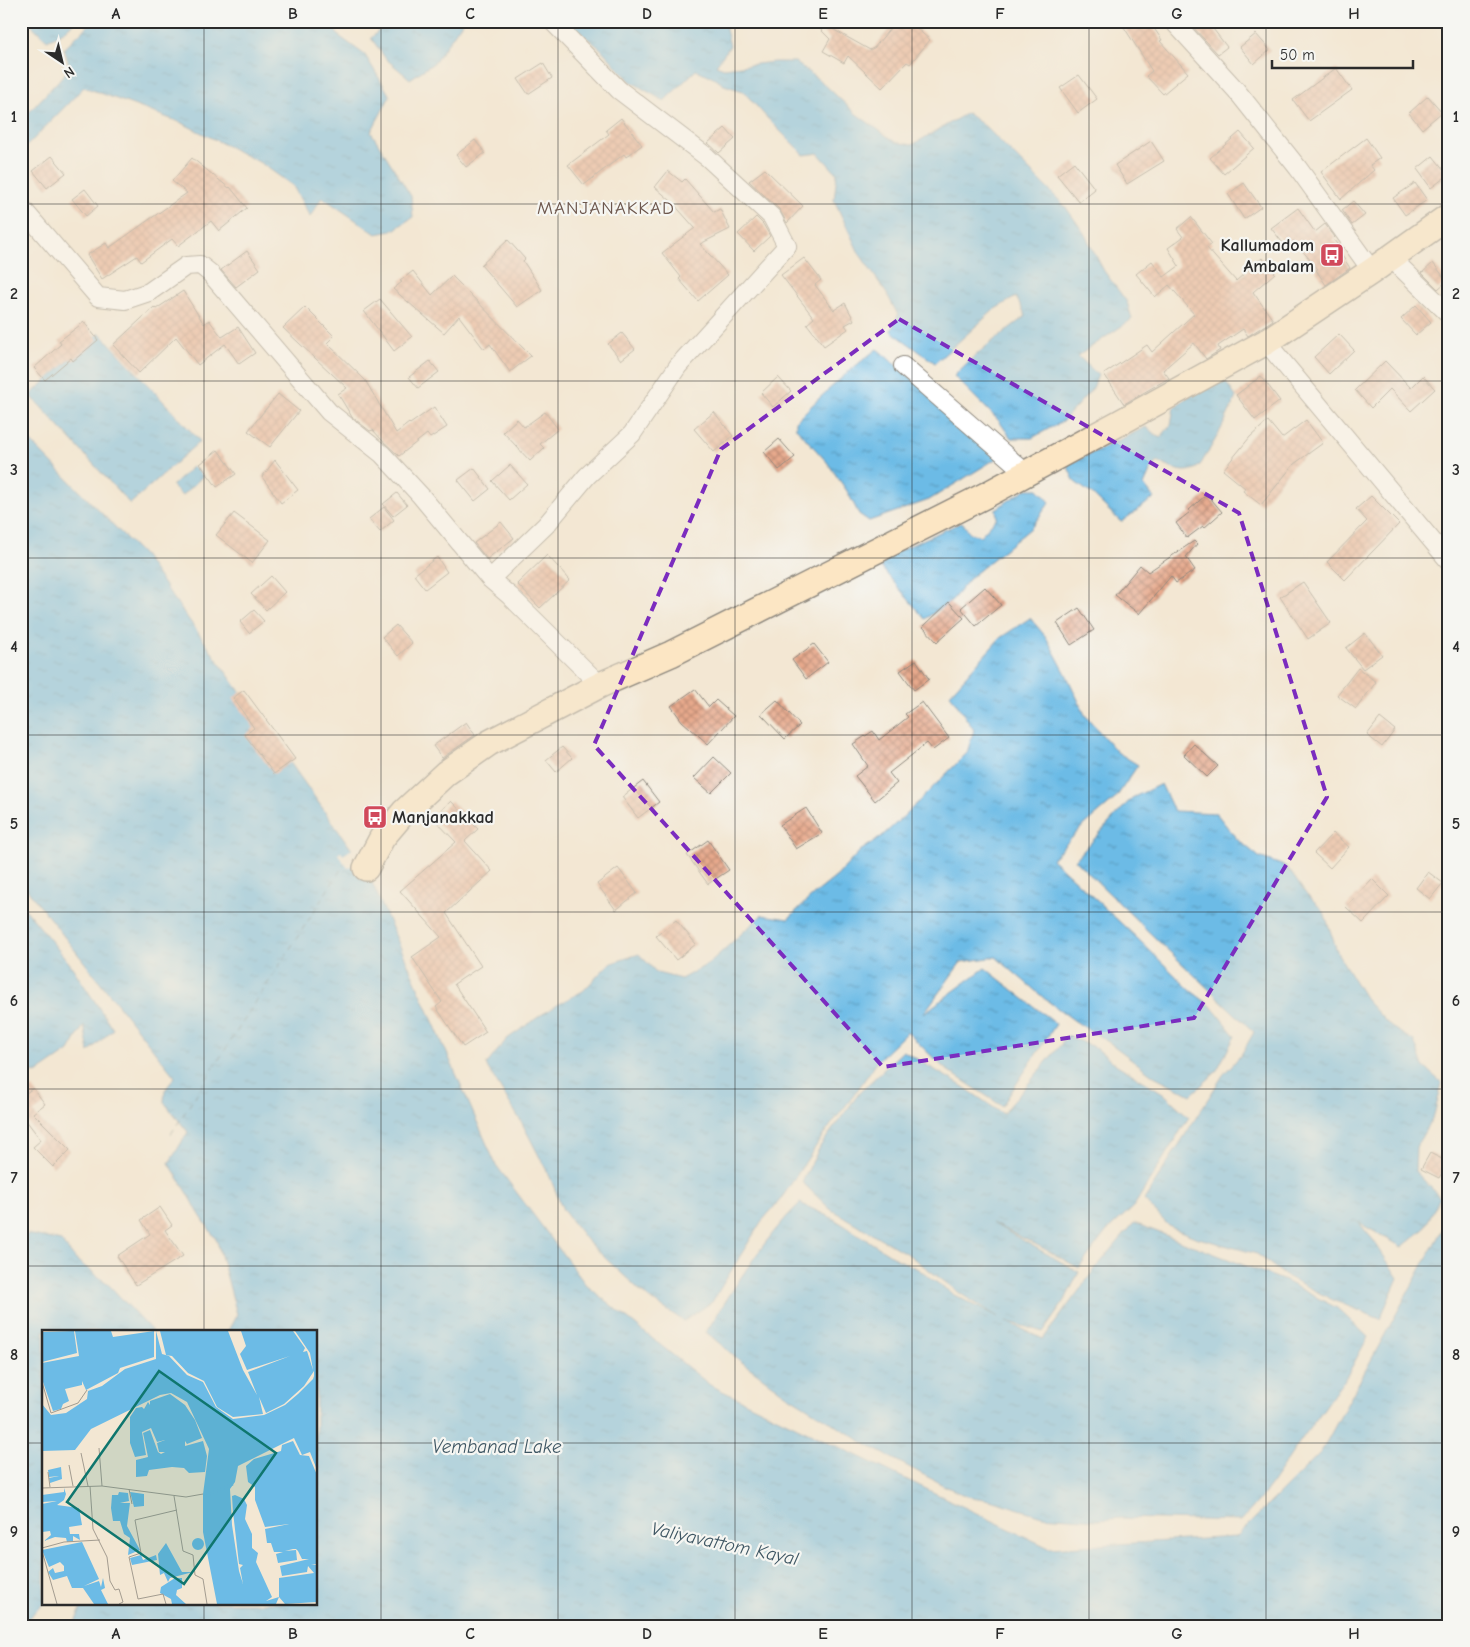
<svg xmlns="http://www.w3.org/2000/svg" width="1470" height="1647" font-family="'Comic Neue',sans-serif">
<defs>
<pattern id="water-ripples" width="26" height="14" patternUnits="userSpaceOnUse" patternTransform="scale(1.25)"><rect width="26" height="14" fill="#6cbbe6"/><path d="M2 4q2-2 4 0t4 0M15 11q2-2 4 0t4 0" fill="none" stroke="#5998bb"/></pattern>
<pattern id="building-cross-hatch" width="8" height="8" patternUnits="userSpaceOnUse" patternTransform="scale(1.25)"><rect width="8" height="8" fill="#e7a98c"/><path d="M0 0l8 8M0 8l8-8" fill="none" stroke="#bb8a73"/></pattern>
</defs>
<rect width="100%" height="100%" fill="#f6f6f2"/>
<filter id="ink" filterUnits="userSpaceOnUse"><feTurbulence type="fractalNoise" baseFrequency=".02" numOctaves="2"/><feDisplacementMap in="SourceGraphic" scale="10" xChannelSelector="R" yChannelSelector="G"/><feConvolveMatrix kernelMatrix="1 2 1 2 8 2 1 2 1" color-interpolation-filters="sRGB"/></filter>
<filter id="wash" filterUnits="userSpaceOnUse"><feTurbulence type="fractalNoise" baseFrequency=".0096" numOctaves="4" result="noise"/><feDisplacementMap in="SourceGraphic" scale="20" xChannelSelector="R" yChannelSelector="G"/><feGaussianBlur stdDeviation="1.12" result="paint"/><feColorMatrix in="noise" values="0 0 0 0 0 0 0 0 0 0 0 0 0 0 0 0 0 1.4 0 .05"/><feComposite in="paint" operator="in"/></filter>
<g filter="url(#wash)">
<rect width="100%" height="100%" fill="#f3e7d3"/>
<path fill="url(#water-ripples)" stroke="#4c7388" d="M27 21H77L60 34 47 40Z
M93 21H328L339 36 365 55 390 96 371 132 411 196 413 217 392 231 376 234 322 197 310 217 293 186 261 163 182 123 84 87 21 152V121L70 68 64 48Z
M389 21H463L435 62 410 79 386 59 371 38Z
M576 21H724L730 46 716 65 724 68 774 62H795L823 83 855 113 895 142 912 145 967 113 986 127 1065 206 1084 233 1104 271 1127 302 1132 319 1078 356 1098 375 1093 388 1063 421 1032 438H1011L999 421 954 376C976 353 1001 334 1026 316L1016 297 995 309 935 363 891 331 898 315 887 294 859 253 834 200 837 174 818 153 804 155 769 120 743 91 724 85 713 77 696 70 664 101 630 81 601 49 573 27Z
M100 333 200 441 130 504 30 395Z
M877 349 1002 455 929 500 869 521 859 514 847 491 827 462 796 428V421C822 395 848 371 877 349Z
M1225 381 1236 397C1227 418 1217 438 1205 457 1203 460 1201 465 1198 467 1186 476 1169 468 1157 461L1150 471 1144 485 1154 498 1121 522 1092 494 1075 482 1067 465 1146 427 1160 438 1171 425 1174 407 1195 392Z
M21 432 143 555 367 871 496 1165 586 1285 710 1385 1049 1548 1236 1537 1321 1452 1449 1217V1626H73L84 1603H316V1331H228L237 1314 217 1241 198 1212 189 1195 169 1163 188 1132 164 1102 165 1090 175 1077 21 882Z
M193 466 203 476 182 496 172 486Z
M1026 489H1038L1050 502 1031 528 971 577 952 600 925 619 881 567 885 557 962 522 970 533 980 536 997 518 996 509Z
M1030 618 1046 637 1066 674 1085 715 1117 752 1138 765 1115 799 1081 828 1052 859 1137 938 1190 990 1211 1006 1235 1036 1216 1072 1191 1095 1154 1076 1110 1043 1075 1021 1045 999 996 957 961 962 924 1013 985 968 1056 1024 1002 1106 944 1068 907 1032 878 1060 854 1095 824 1134 781 1199 761 1222 712 1302 684 1321 647 1297 587 1241 563 1210 550 1177 522 1123 486 1065 507 1039 541 1015 562 1002 583 991 609 964 639 954 657 973 681 979 708 964 762 915 788 919 812 896 837 876 860 851 880 838 903 817 967 753 974 730 950 694 1000 638Z
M1161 784 1174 811 1216 813 1236 838 1259 857 1287 867 1306 894 1324 912 1338 954 1367 1001 1391 1027 1414 1041 1423 1066 1442 1083 1434 1115 1416 1147 1415 1171 1440 1197 1424 1229 1402 1247 1359 1223 1374 1241 1398 1278 1380 1319 1333 1300 1286 1276 1257 1254 1195 1237 1170 1227 1144 1200 1223 1075 1241 1055 1254 1032 1152 935 1075 860 1132 798Z
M21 904 70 964 113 1029 89 1052 84 1025 69 1051 37 1073 21 1071Z
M1068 1036 1096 1048 1117 1065 1163 1093 1189 1117 1134 1206 1106 1232 1079 1268 1039 1246 992 1223 1079 1272 1064 1302 1043 1332 1006 1321 1043 1339 1095 1269 1134 1223 1285 1281 1337 1308 1368 1337 1348 1374 1325 1407 1301 1440 1263 1496 1241 1521 1121 1518 1097 1520 1042 1516 990 1500 966 1496 943 1485 869 1446 784 1393 739 1360 706 1332C735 1287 762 1240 800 1203L834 1219 897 1259 918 1269 954 1295 998 1317 961 1294 909 1255 830 1209 802 1182 821 1145 860 1092 903 1051 962 1086 1003 1114Z
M28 1234 61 1241 76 1260 107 1283 152 1331H44V1603L21 1625V1240Z"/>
<path fill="#f3e7d3" d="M354 848 362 859 348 868 338 854 341 852 343 855Z"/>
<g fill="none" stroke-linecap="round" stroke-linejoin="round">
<path stroke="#3e5663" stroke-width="1" stroke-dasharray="6 5" stroke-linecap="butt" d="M171 1134 345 863"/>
</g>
<g id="blocks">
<path fill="url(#building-cross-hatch)" d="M896 21H908L930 40 910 64 907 62 882 88 848 56 844 63 823 51 830 39 817 26 820 22 870 50 873 48H874Z
M1120 21H1149L1162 40 1160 41 1188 73 1163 94 1146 76 1152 71Z
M1197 21H1207L1227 47 1218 54 1191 25Z
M1256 34 1270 50 1254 64 1240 47Z
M543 63 552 78 528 94 518 79Z
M1336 68 1352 90 1309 121 1293 100Z
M1079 75 1097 99 1078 113 1060 88Z
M1428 96 1442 112 1422 129 1409 113Z
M621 118 642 145 626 157 624 154 584 185 568 165 609 134 606 130Z
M725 128 735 139 719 153 708 143Z
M1240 132 1254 148 1224 174 1210 158Z
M1366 138 1380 158 1370 165 1374 170 1341 199 1321 172Z
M475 140 485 153 466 167 456 155Z
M1151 141 1164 161 1127 184 1115 165Z
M52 156 66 173 47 188 33 171Z
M1433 156 1448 175 1431 188 1417 169Z
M192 158 229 188 230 187 247 208 219 231 211 221 178 246 172 239 141 262 137 256 102 279 87 255 106 243 109 248 187 193 172 181Z
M1074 162 1095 189 1079 202 1057 175Z
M765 169 803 206 787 223 779 209 749 181Z
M668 171 682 182 685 179 714 212 720 209 730 229 700 244 728 275 698 301 679 279 681 277 662 253 695 228 671 201 655 187Z
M1244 183 1261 207 1244 219 1228 194Z
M1415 183 1427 200 1405 215 1393 198Z
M85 189 98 206 86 216 72 199Z
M1353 201 1365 215 1352 225 1342 210Z
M1298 208 1315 232 1325 224 1335 237 1333 239 1341 249 1339 251 1350 268 1326 285 1316 270 1318 269 1294 241 1286 247 1271 228Z
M756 217 763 224 770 236 754 251 738 234Z
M1191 217 1212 244 1207 248 1236 281 1262 258 1275 273 1253 292 1273 320 1248 336 1243 329 1218 346 1220 350 1206 359 1194 343 1163 370 1169 378 1124 404 1104 374 1147 345 1152 352 1194 314 1169 285 1155 297 1136 274 1152 261 1164 277 1179 266 1168 248 1183 237 1177 229Z
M508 240 525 259 523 261 542 290 517 307 481 265Z
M247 251 260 269 236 287 221 270Z
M804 258 821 280 815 285 834 310 845 303 854 320 845 325 848 329 824 346 807 324 814 318 781 275Z
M1433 263 1447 281 1438 289 1422 273Z
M413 271 432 295 452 276 531 356 510 372 490 344 484 349 459 316 444 333 393 289 402 282 400 281Z
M183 291 204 324 209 320 222 337 238 327 255 353 239 364 225 344 198 365 176 337 139 373 113 345 154 307 156 309Z
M380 299 412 337 394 351 364 311Z
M1416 305 1431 322 1416 335 1401 319Z
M305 307 334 336 327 343 365 380 396 433 409 423 410 424 434 407 447 427 430 438 427 434 399 456 381 439 373 430 370 431 352 417 338 394 347 388 283 328Z
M84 322 98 340 73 361 71 358 45 380 34 368 61 344 59 341Z
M622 333 635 349 621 360 608 344Z
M1339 334 1354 350 1329 374 1314 357Z
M430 361 439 372 418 388 409 377Z
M1385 361 1411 388 1423 376 1435 389 1411 411 1390 389 1371 408 1355 390Z
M1261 376 1280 401 1255 420 1236 395Z
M778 377 791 391 773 407 761 393Z
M278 394 299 411 270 447 248 431Z
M545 412 558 429 540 444 544 448 530 461 503 432 517 419 524 427Z
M714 412 733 436 714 452 694 429Z
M1306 420 1323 443 1294 464 1261 505 1243 491 1245 488 1223 470 1250 437 1268 421 1282 438Z
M779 439 795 457 779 470 764 452Z
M218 450 236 474 217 487 200 464Z
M275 460 298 490 281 503 262 477Z
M510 465 527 484 509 500 492 481Z
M474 468 490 489 475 501 458 480Z
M397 493 407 505 393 516 383 504Z
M1207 494 1222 512 1204 528 1203 526 1187 538 1176 523 1190 512 1189 510Z
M1371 496 1399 524 1345 580 1327 562 1367 521 1356 509Z
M384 507 394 520 380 532 369 519Z
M234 513 270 540 252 563 216 535Z
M501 522 514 538 487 559 474 543Z
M1194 541 1197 544 1186 557 1195 570 1176 583 1171 576 1139 614 1115 595 1140 565 1148 572Z
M547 555 570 580 540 608 517 584Z
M437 557 447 572 425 589 414 575Z
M271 576 285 592 266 610 251 594Z
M1303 582 1331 623 1308 639 1280 597Z
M985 587 1001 605 976 626 961 608Z
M949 602 964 618 937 642 923 627Z
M1079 608 1094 630 1071 645 1057 623Z
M254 610 264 621 249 633 240 622Z
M396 625 412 643 398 656 382 637Z
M1365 633 1382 655 1363 669 1346 648Z
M814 644 828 662 806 679 792 660Z
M916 660 929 679 914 690 900 671Z
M1358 668 1376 682 1356 709 1337 695Z
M695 689 709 707 716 700 734 716 708 744 682 721 671 706Z
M244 690 295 759 274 774 245 735 254 728 233 698Z
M777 700 800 725 785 739 761 714Z
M922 702 949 738 933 750 927 743 889 773 897 783 875 801 855 776 868 766 853 744 873 731 879 740 908 717 905 714Z
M1380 718 1395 730 1382 747 1367 735Z
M466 722 475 735 442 758 433 746Z
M1194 744 1218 766 1207 777 1184 755Z
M562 747 572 758 556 772 546 760Z
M714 757 731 773 711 793 694 778Z
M643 781 659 802 638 818 622 797Z
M451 801 478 829 465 841 492 871 446 913 481 966 454 984 486 1032 463 1047 436 1007 442 1002 412 957 441 937 400 891 456 842 433 818Z
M806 808 822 833 796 849 780 825Z
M1333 833 1349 847 1330 868 1314 853Z
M708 840 729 870 708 884 687 855Z
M618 868 637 893 616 910 597 884Z
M1428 872 1443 883 1430 899 1416 888Z
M1372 879 1389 896 1363 923 1346 907Z
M676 920 696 944 676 960 656 936Z
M33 1088 45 1104 33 1113 70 1150 53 1167 33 1147 41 1140 25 1119 21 1122V1097Z
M1430 1153 1448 1162 1439 1178 1421 1169Z
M160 1207 172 1225 165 1230 183 1256 136 1285 117 1256 150 1234 141 1220Z"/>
</g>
</g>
<g filter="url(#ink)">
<use href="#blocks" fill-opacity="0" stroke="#8f897f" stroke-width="1"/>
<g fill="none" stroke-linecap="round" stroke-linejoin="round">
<defs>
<path id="street" d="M1173 21 1236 90 1298 168 1372 271
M21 207 98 297 125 300 149 292 186 266 200 265 210 273 329 412 382 454 421 496 490 579 510 596 600 685
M1390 257 1449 314
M1266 342 1449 561
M903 366 1026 473
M490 579 546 525 587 476 632 434 678 366 787 246 772 217 707 157 619 90 552 21"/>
<path id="secondary" d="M366 868 382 838 404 812 446 773 489 743 600 685 671 654 986 495 1119 423 1266 342 1372 271 1449 216"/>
</defs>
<use href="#street" stroke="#8f897f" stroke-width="20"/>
<use href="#secondary" stroke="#8f897f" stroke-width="28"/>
<use href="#street" stroke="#fff" stroke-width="18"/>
<use href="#secondary" stroke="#fce6c4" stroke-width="25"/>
</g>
</g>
<path d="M0 0H1470V1647H0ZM899 319 1239 513 1327 797 1194 1018 883 1067 594 745 721 449Z" fill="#f3e7d3" fill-opacity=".55" fill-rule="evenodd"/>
<path fill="none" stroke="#7b2cbf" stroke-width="4" stroke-dasharray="10 6" stroke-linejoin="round" d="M899 319 1239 513 1327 797 1194 1018 883 1067 594 745 721 449Z"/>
<path fill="none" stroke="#2b2b2b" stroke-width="1" stroke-opacity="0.55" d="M204 21V1331M381 21V1626M558 21V1626M735 21V1626M912 21V1626M1089 21V1626M1266 21V1626M21 204H1449M21 381H1449M21 558H1449M21 735H1449M21 912H1449M21 1089H1449M21 1266H1449M21 1443H44M316 1443H1449M204 1603V1626"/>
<defs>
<symbol id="bus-square" viewBox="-11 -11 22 22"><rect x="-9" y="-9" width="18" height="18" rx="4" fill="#d1495b" stroke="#f6f6f2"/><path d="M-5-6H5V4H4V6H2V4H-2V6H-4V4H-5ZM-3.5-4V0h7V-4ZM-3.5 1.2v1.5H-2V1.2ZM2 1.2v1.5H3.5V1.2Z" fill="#fff"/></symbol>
</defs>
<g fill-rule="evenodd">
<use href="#bus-square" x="1318" y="241" width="28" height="28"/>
<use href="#bus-square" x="361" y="803" width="28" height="28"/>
</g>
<g text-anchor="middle" stroke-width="4.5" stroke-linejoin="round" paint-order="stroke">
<g font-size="18" font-weight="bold" fill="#2b2b2b" stroke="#f6f6f2" text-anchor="end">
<text x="1314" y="251">Kallumadom<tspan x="1314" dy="21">Ambalam</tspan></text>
<text x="392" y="823" text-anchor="start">Manjanakkad</text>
</g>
<g font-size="19" letter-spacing="1" fill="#6d574d" stroke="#f6f6f2">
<text x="606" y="214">MANJANAKKAD</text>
</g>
<g font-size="19" font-style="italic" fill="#3e5663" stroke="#f6f6f2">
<text x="497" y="1453">Vembanad Lake</text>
<text transform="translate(725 1543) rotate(12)" y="7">Valiyavattom Kayal</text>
</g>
</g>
<g transform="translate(42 1330)">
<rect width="275" height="275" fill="#f3e7d3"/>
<path d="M32 1 35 23 0 32V2ZM33 1H69L71 7 112 1V27L78 38 76 43 44 60 40 51V55L23 59 27 71 21 74 19 79 11 81 1 52 0 33 37 26ZM114 1 120 24 127 26 145 45 161 52 174 77 191 89 222 85 243 75 256 64 271 49 272 46V41L262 56 242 74 224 83 217 67 221 84 191 87 175 77 162 51 146 43 130 26 124 25 118 1H186L201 40 215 65 206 42 248 26 205 40 198 24 204 16 199 1H251L263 18 261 22 265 21 271 40 268 23 253 1H275V140L268 122 260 125 252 108 196 136 193 152 188 159 190 195 197 241 201 254 198 238 201 235 197 234 191 182 190 166 193 165 202 169 205 175 203 189 210 204V218L216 223 214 232 230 267 224 271 237 267V248L272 243 266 236 265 242 240 246 238 236 267 229H260L256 221 254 219H251L243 221 254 220 255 230 236 233 234 224 241 222H232L229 213H225L223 199 247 194 223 197 213 170V157L206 152 204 136 212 129 239 121 240 115 251 111 258 125 267 126 275 145V234L269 235H275V272L243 274 237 267 234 274H175L161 202V164L167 119 145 72 129 63 118 65 49 99 33 120 0 121V74L9 85 24 83 45 69 46 61 60 56 83 39 114 29ZM128 64 143 75 153 90 160 108 145 114 143 111V116L161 111 165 126 163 142 147 143 142 138 130 137 107 140 105 146 94 147V130L106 127 101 103 108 100 116 122 119 124 123 122H117L115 113 123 110 115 112 109 98 100 102 104 125 93 127 88 113V87L94 78 100 77 102 79 106 72 108 75V71ZM19 137 20 149 8 153 7 148 17 146 7 147 6 140ZM22 158 24 164 22 170 15 175 37 178 40 195 27 197 28 204H37L38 210 31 206V211L25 212 24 208 13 207 2 211 9 205 8 201 0 202V174L15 171 0 172V165L22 162ZM77 162 86 163 87 171 78 173H88L85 196 98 220 86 225 88 208 82 204 78 191H71L69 178 70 165H76ZM88 162 102 164V176L92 177ZM150 214a6 6 0 1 1 12 0a6 6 0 1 1-12 0ZM40 212 57 249 42 256 57 251 59 257 61 248 63 258 59 260 66 274H52L41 258H30L25 246 11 250 6 242 11 238 13 243 22 241V236L18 232 7 237 0 220ZM124 213 140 242H151L128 248 126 252 122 243 118 245 116 224ZM99 225 101 230 114 225 115 230 90 235 88 228ZM133 248H140V258L135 260 134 265 144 274H130L129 269 118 263 119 257Z" fill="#6cbbe6"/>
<path fill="none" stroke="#6cbbe6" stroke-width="2.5" d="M163 166 191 154"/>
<path fill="none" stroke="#a39c90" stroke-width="1" d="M0 52 9 83 36 73 45 60M57 118 60 156M39 123 46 156M27 135 31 156M6 142 8 157M48 156 51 199 65 227 68 251 73 260 77 259 81 272 77 274M0 158 60 156 144 167 161 164M87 159 90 174M132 166 141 221 151 225 153 245 161 249 165 274M0 218 22 212 58 210M0 221 15 274M124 274 121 264 96 269 87 227 99 223 93 190 135 180"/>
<path fill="#0f766e" fill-opacity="0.15" stroke="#0f766e" stroke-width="2.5" d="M117 41 234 123 142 254 25 172Z"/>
<rect width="275" height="275" fill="none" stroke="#2b2b2b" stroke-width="2.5"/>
</g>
<rect width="1470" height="1647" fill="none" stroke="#f6f6f2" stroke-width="55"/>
<g transform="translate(62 62) rotate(145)" stroke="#f6f6f2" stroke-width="4" paint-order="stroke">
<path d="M0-4L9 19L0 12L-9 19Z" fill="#2b2b2b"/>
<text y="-8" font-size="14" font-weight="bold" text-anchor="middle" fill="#2b2b2b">N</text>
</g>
<path d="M1272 60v8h141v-8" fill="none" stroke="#2b2b2b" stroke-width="2.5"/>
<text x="1280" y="60" font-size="15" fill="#2b2b2b" stroke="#f6f6f2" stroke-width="4" paint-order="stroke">50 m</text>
<rect x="28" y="28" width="1414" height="1592" fill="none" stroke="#2b2b2b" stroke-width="2"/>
<g font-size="16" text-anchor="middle" font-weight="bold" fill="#2b2b2b">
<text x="116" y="19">A</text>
<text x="293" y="19">B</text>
<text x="470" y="19">C</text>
<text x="647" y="19">D</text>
<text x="823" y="19">E</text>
<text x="1000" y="19">F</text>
<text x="1177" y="19">G</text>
<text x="1354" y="19">H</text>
<text x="14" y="122">1</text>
<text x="1456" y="122">1</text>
<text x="14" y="299">2</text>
<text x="1456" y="299">2</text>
<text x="14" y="475">3</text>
<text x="1456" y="475">3</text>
<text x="14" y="652">4</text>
<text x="1456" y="652">4</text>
<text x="14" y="829">5</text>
<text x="1456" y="829">5</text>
<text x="14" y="1006">6</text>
<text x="1456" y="1006">6</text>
<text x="14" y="1183">7</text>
<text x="1456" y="1183">7</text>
<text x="14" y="1360">8</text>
<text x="1456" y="1360">8</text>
<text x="14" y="1537">9</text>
<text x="1456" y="1537">9</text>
<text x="116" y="1639">A</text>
<text x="293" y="1639">B</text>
<text x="470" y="1639">C</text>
<text x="647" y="1639">D</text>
<text x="823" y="1639">E</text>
<text x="1000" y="1639">F</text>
<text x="1177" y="1639">G</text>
<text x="1354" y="1639">H</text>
</g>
</svg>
